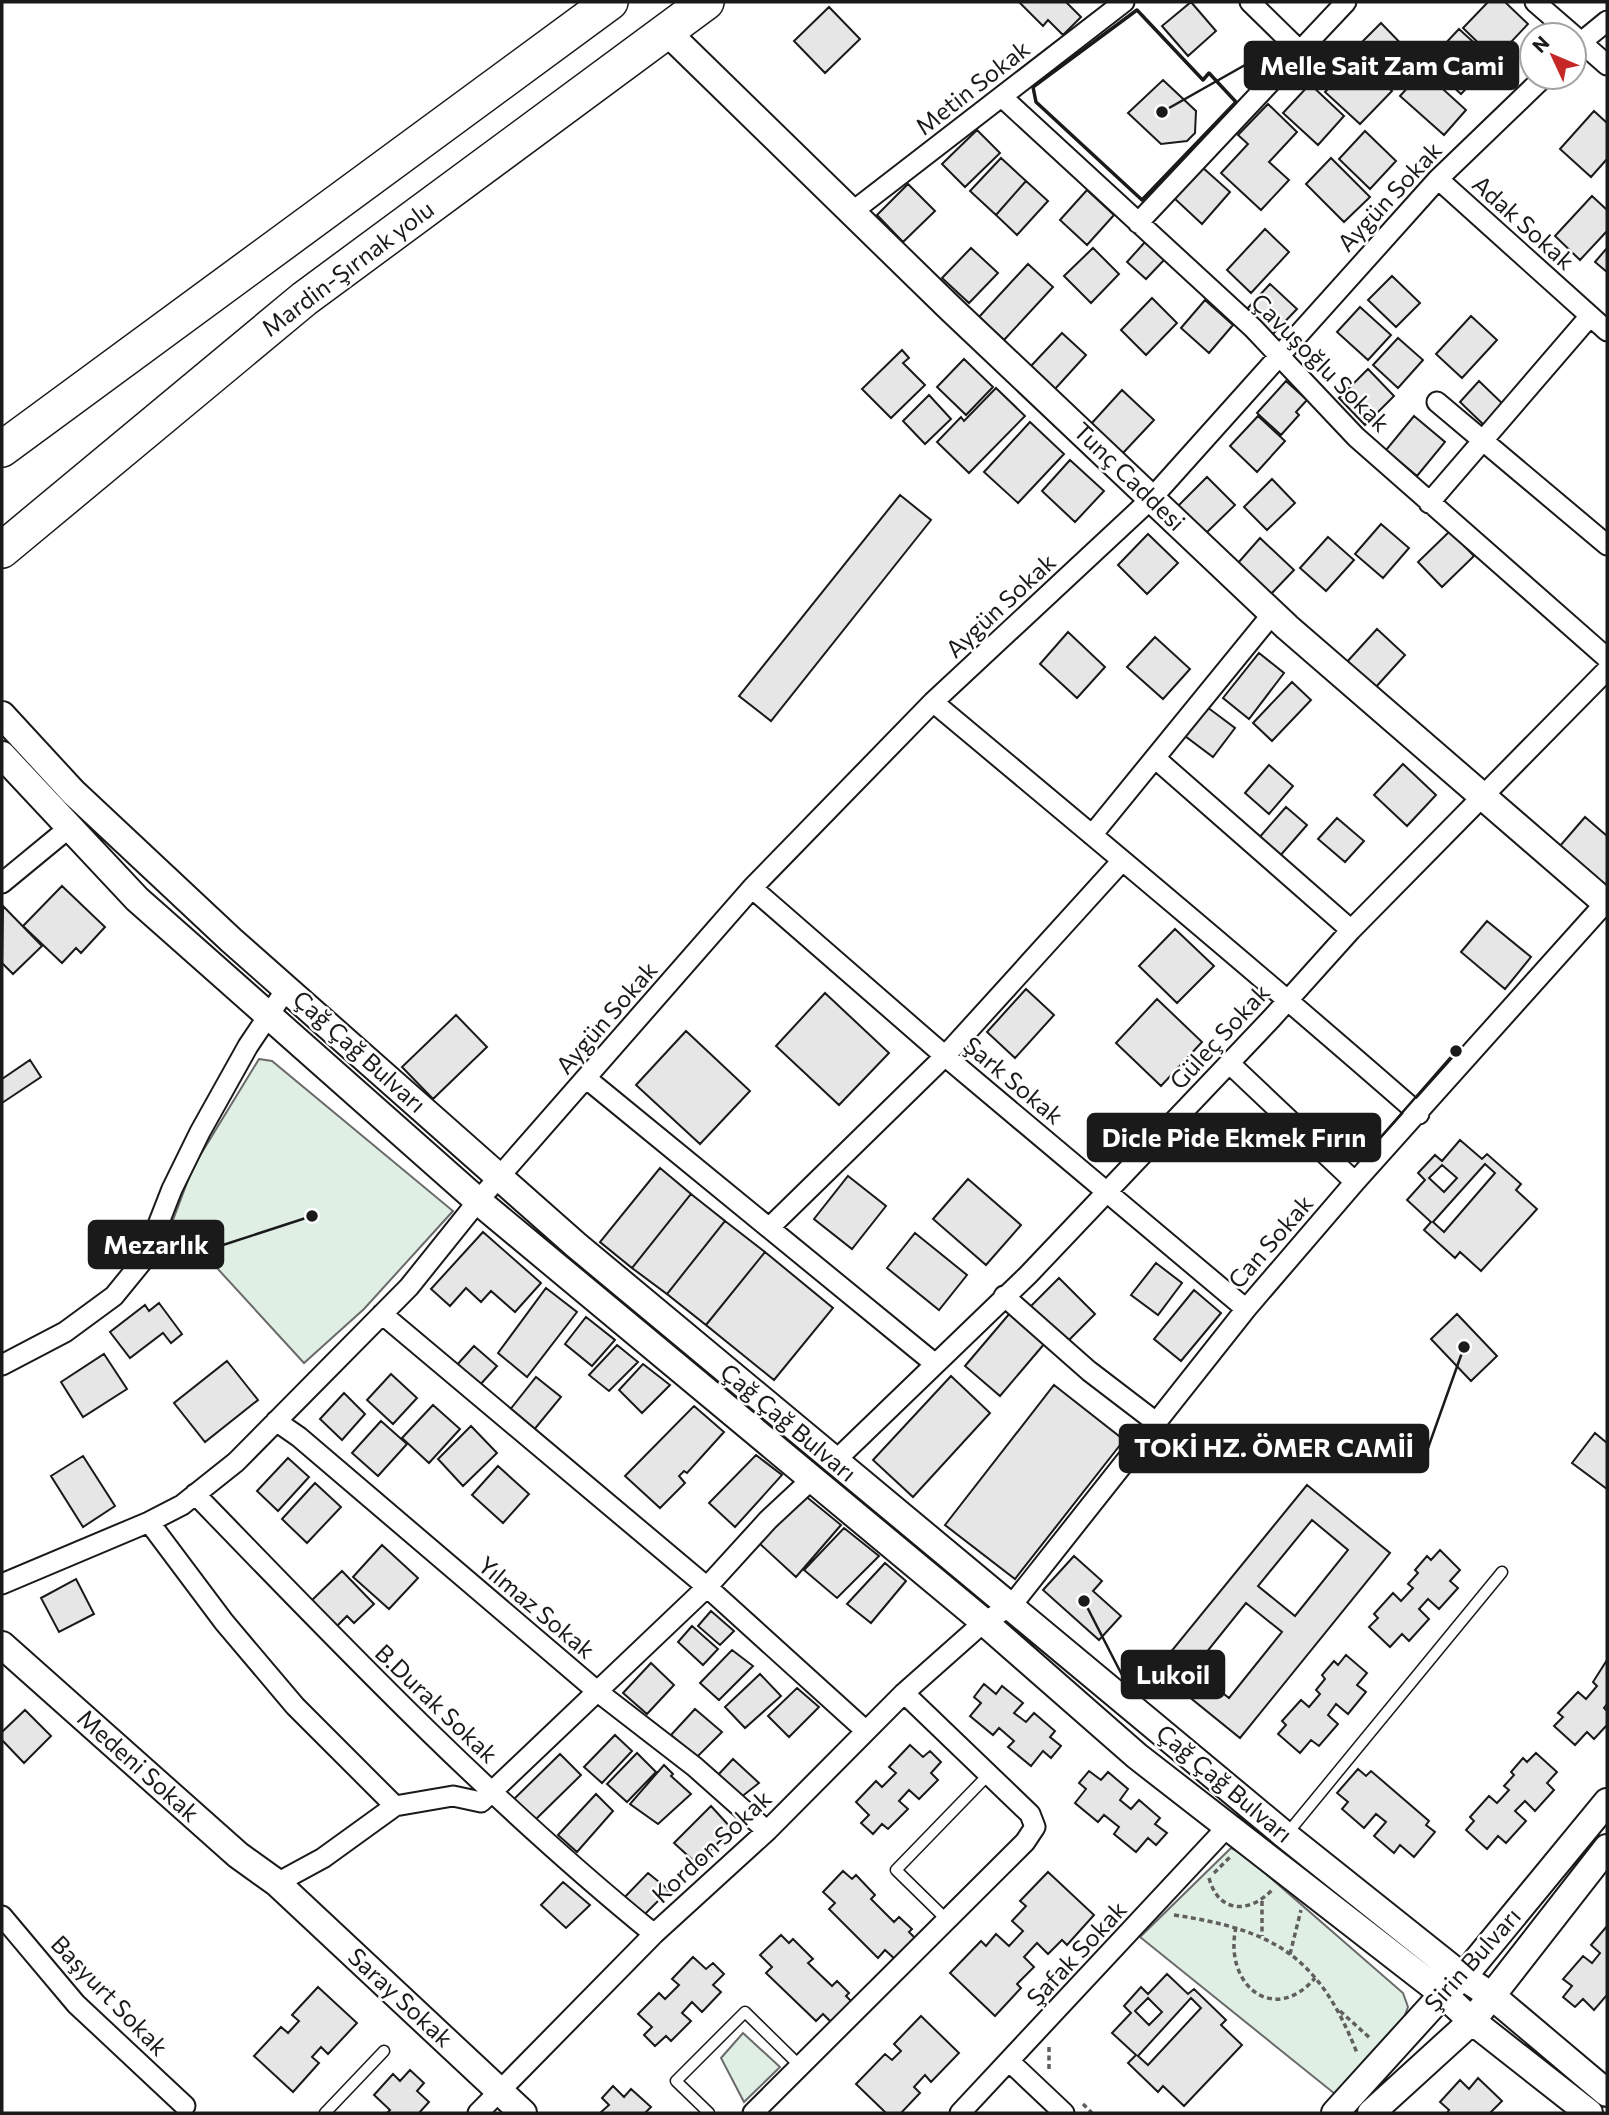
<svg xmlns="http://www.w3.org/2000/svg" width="1609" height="2115" font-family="Commissioner,sans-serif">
<rect width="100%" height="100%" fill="#fff"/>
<path fill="#e0efe3" stroke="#6a6a6a" stroke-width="2" d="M259 1059 272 1061 453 1211 364 1309 304 1363 173 1220 193 1167Z
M1231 1848 1242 1853 1403 1993 1408 2007 1403 2020 1335 2094 1140 1937Z
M743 2033 780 2067 744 2102 721 2058Z"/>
<path fill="#e6e6e6" stroke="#1a1a1a" stroke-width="2" fill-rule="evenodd" d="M1019 2H1066L1081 17 1063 35 1048 20 1043 26Z
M1191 2 1216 31 1188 56 1162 26Z
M1488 2H1505L1528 24 1495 59 1463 28Z
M829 7 860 39 825 73 794 41Z
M1381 23 1411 54 1385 81 1354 50Z
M1459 29 1493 60 1461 94 1427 63Z
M1357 58 1392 91 1360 124 1325 92Z
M1423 71 1466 110 1444 135 1400 96Z
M1163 80 1196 111 1195 133 1187 141 1161 144 1128 113Z
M1310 84 1344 116 1318 145 1283 113Z
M1268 104 1297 132 1269 162 1289 180 1261 210 1221 173 1248 144 1238 135Z
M1594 111 1607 123V159L1591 177 1560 149Z
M977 130 1000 153 965 187 942 164Z
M1365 131 1396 161 1370 189 1339 159Z
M1001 158 1026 181 996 215 970 191Z
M1331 158 1370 197 1344 222 1306 184Z
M1202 167 1230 192 1202 224 1174 198Z
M1026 181 1048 201 1017 235 996 215Z
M908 184 935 211 903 242 877 215Z
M1087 190 1114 215 1087 245 1060 220Z
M1592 196 1607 210V231L1580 260 1555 236Z
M1265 229 1289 252 1251 293 1227 270Z
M1145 242 1164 260 1146 279 1127 262Z
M971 248 998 273 969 303 942 278Z
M1093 248 1119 274 1091 303 1064 276Z
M1607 248V272L1595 262Z
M1028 264 1053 287 1004 340 979 317Z
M1392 276 1420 303 1396 327 1368 300Z
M1270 284 1297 309 1272 335 1246 310Z
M1152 298 1177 323 1146 355 1121 330Z
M1205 300 1233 325 1209 353 1181 328Z
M1360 307 1391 335 1368 360 1337 332Z
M1471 316 1497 340 1462 378 1436 354Z
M1062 333 1086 355 1055 389 1031 366Z
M1398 338 1423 360 1398 388 1373 365Z
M902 350 909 358 903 363 925 385 891 418 862 389Z
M964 359 993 387 966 415 937 387Z
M1368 369 1394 396 1365 425 1339 398Z
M1286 381 1307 400 1296 412 1299 415 1281 435 1257 413Z
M1479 381 1506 407 1487 428 1460 402Z
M996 388 1025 416 969 473 937 442 961 417 964 421Z
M1122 390 1154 420 1123 453 1091 424Z
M929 395 951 419 925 444 903 421Z
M1258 416 1285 441 1257 472 1230 446Z
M1414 416 1445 442 1417 476 1386 450Z
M1030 422 1064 454 1018 503 984 472Z
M1070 460 1104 491 1075 522 1042 491Z
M1207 477 1235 505 1205 534 1178 506Z
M1272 479 1295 503 1267 530 1244 507Z
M900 495 931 520 771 721 739 696Z
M1381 524 1409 548 1383 578 1355 554Z
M1450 531 1474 556 1442 587 1418 562Z
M1148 534 1178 563 1147 594 1118 565Z
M1328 537 1354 560 1326 591 1300 568Z
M1260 538 1294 570 1271 594 1238 563Z
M1377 629 1405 655 1375 688 1346 663Z
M1068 632 1105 667 1077 698 1040 664Z
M1155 637 1190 669 1163 699 1127 667Z
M1259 653 1284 673 1249 719 1223 698Z
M1292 682 1311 700 1272 741 1253 723Z
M1207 707 1235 728 1213 757 1185 736Z
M1403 764 1436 795 1407 826 1374 795Z
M1269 765 1293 786 1269 814 1245 793Z
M1286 807 1307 825 1279 857 1258 839Z
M1585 817 1607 836V886L1560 846Z
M1337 818 1364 841 1345 862 1318 839Z
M62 886 105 927 81 953 76 948 62 963 23 926Z
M3 906 42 946 13 974 2 963Z
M1487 921 1531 957 1505 989 1461 952Z
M1175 929 1214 966 1177 1003 1139 966Z
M1026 989 1054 1015 1015 1058 987 1032Z
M825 993 889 1053 839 1105 776 1046Z
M1157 999 1202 1042 1161 1086 1116 1043Z
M456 1015 487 1047 433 1099 402 1067Z
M686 1031 750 1091 700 1144 636 1085Z
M30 1060 41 1077 2 1103V1079Z
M1460 1140 1482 1159 1487 1154 1521 1184 1516 1190 1537 1209 1481 1271 1460 1252 1455 1258 1424 1230 1431 1222 1407 1200 1425 1180 1418 1173 1435 1155 1442 1161ZM1485 1164 1495 1173 1444 1232 1433 1222ZM1442 1165 1457 1178 1444 1192 1429 1178Z
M660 1168 691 1194 632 1268 600 1242Z
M848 1176 886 1206 852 1249 814 1219Z
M968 1179 1021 1225 986 1265 933 1219Z
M691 1194 725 1221 667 1294 632 1268Z
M725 1221 765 1252 706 1325 667 1294Z
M483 1232 541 1283 515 1312 491 1291 481 1302 466 1288 450 1306 431 1289Z
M915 1233 967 1275 939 1310 887 1268Z
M765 1252 833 1308 774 1380 706 1325Z
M1156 1263 1182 1283 1158 1315 1131 1295Z
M1059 1278 1095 1314 1066 1343 1030 1307Z
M546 1288 577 1312 527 1377 498 1353Z
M1194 1290 1221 1313 1181 1361 1154 1339Z
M159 1303 182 1334 171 1343 163 1333 130 1358 110 1332 145 1305 149 1311Z
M1010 1313 1045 1343 1000 1396 965 1366Z
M1457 1314 1497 1356 1471 1381 1431 1339Z
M586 1317 615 1340 592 1366 565 1344Z
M617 1345 638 1362 609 1391 589 1375Z
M474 1346 497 1366 479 1386 456 1366Z
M104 1354 127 1389 83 1417 61 1382Z
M227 1361 258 1400 205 1442 174 1403Z
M643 1364 670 1385 642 1413 619 1390Z
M391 1374 417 1398 393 1424 367 1400Z
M951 1376 990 1413 913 1497 873 1460Z
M536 1377 561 1397 533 1431 509 1411Z
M1054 1385 1124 1440 1015 1579 945 1525Z
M344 1393 365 1414 342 1440 320 1419Z
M433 1405 460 1429 429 1463 402 1438Z
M694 1406 724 1432 687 1473 684 1471 679 1476 685 1483 660 1508 625 1476Z
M381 1421 407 1444 378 1476 352 1453Z
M471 1426 497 1453 463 1486 438 1459Z
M1595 1433 1607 1443V1489L1572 1463Z
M756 1455 782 1475 735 1527 709 1503Z
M83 1456 115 1506 83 1527 51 1476Z
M288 1458 309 1477 278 1511 257 1491Z
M498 1466 529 1494 503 1523 472 1495Z
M315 1483 341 1507 307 1543 282 1519Z
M1307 1485 1390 1553 1240 1738 1156 1670ZM1312 1520 1348 1550 1295 1616 1258 1586ZM1246 1603 1282 1632 1229 1698 1193 1669Z
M803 1494 841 1525 796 1577 759 1543Z
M844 1528 879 1556 837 1598 804 1570Z
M382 1545 418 1578 389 1609 353 1577Z
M1440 1550 1460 1570 1450 1581 1458 1588 1439 1609 1428 1599 1419 1609 1429 1619 1409 1641 1402 1634 1390 1647 1369 1627 1378 1618 1374 1614 1393 1593 1401 1601 1413 1588 1408 1584 1418 1573 1415 1570 1427 1556 1431 1560Z
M1074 1556 1102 1581 1093 1591 1121 1616 1099 1640 1043 1590Z
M885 1563 906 1581 871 1623 847 1604Z
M342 1571 374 1604 354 1623 347 1616 335 1628 310 1602Z
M76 1579 94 1614 59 1632 41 1598Z
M711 1611 734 1631 720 1645 698 1626Z
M692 1626 718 1649 703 1665 678 1642Z
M732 1650 753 1666 719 1700 700 1683Z
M1346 1655 1367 1673 1357 1685 1366 1692 1348 1714 1336 1704 1328 1715 1338 1724 1319 1746 1311 1740 1300 1753 1278 1734 1286 1725 1282 1721 1301 1700 1309 1707 1320 1694 1316 1690 1325 1679 1322 1675 1334 1661 1338 1665Z
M1607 1660V1704L1604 1708 1607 1711V1725L1594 1739 1587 1732 1575 1745 1554 1726 1563 1717 1558 1713 1578 1692 1586 1699 1597 1686 1593 1682Z
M651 1663 674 1685 647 1714 623 1693Z
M760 1674 781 1696 745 1728 725 1707Z
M984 1684 996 1694 1002 1686 1023 1703 1014 1713 1026 1722 1034 1713 1055 1731 1050 1737 1061 1746 1051 1758 1043 1751 1031 1766 1008 1747 1014 1741 999 1728 993 1735 970 1716 981 1703 974 1697Z
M797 1688 819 1707 789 1737 768 1716Z
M695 1709 722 1732 697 1757 671 1735Z
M25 1710 51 1736 24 1763 2 1740V1732Z
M615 1735 632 1751 602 1783 584 1767Z
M910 1745 923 1757 930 1751 941 1762 931 1773 938 1780 919 1799 909 1790 899 1801 908 1809 888 1829 882 1824 873 1834 861 1823 869 1815 856 1802 876 1781 882 1787 896 1773 889 1767Z
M637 1753 656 1772 627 1802 607 1784Z
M1536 1753 1557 1772 1547 1783 1554 1790 1535 1811 1525 1801 1515 1811 1526 1821 1506 1843 1498 1836 1487 1849 1466 1830 1474 1821 1470 1817 1489 1796 1497 1803 1509 1790 1504 1786 1514 1775 1511 1772 1523 1758 1527 1762Z
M560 1754 581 1775 534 1821 513 1800Z
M733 1759 759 1783 740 1798 717 1776Z
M664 1765 673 1774 671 1776 691 1794 658 1824 630 1804Z
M1358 1769 1366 1776 1371 1771 1429 1821 1426 1825 1435 1832 1414 1857 1400 1845 1394 1853 1374 1836 1386 1822 1376 1814 1364 1828 1342 1809 1348 1802 1337 1793Z
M1089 1771 1101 1780 1108 1772 1128 1789 1120 1800 1131 1809 1139 1800 1160 1818 1155 1824 1167 1833 1156 1845 1148 1838 1136 1852 1114 1834 1119 1827 1104 1815 1098 1822 1075 1803 1086 1789 1079 1783Z
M596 1794 613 1811 577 1852 558 1835Z
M711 1806 732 1829 697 1864 674 1843Z
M843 1871 852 1879 856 1875 875 1895 871 1899 894 1922 899 1917 912 1929 909 1932 917 1940 897 1961 885 1950 878 1958 829 1909 835 1903 823 1892Z
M1048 1872 1094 1915 1067 1945 1062 1940 1048 1954 1037 1943 1024 1957 1034 1967 1017 1984 1021 1988 995 2016 950 1973 981 1941 986 1946 996 1934 1009 1946 1023 1931 1012 1921 1026 1906 1020 1901Z
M648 1873 669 1890 640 1919 620 1902Z
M563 1882 590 1905 566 1928 541 1905Z
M1607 1926V1995L1594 2010 1583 1999 1575 2007 1563 1997 1572 1986 1563 1979 1583 1956 1592 1963 1600 1953 1591 1945Z
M781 1935 789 1943 793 1939 813 1959 808 1963 832 1986 837 1981 849 1993 846 1996 854 2004 834 2025 823 2014 816 2021 766 1973 772 1967 760 1955Z
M693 1957 706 1969 713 1963 724 1974 713 1985 721 1992 702 2012 692 2002 682 2013 691 2021 671 2041 666 2036 655 2046 644 2035 652 2027 638 2014 659 1993 665 1999 679 1985 672 1979Z
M1167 1974 1188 1994 1194 1989 1226 2020 1221 2025 1242 2045 1184 2106 1163 2086 1158 2092 1128 2063 1136 2055 1112 2033 1131 2013 1124 2006 1141 1987 1148 1994ZM1148 1998 1162 2012 1149 2025 1135 2011ZM1191 1998 1201 2008 1148 2065 1138 2056Z
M318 1987 357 2023 328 2054 321 2047 312 2057 319 2063 293 2092 254 2056 281 2027 288 2033 299 2021 292 2015Z
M921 2016 959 2053 931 2082 925 2075 914 2087 920 2093 901 2113H886L856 2084 885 2054 892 2060 901 2051 894 2044Z
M410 2070 424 2083 417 2091 429 2102 419 2113H387L390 2110 374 2095 393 2074 400 2081Z
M1478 2078 1502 2101 1490 2113H1447L1449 2110 1440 2102 1460 2080 1469 2089Z
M613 2086 624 2097 631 2089 651 2107 645 2113H600L609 2105 602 2098Z"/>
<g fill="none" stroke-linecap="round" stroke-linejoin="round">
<defs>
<path id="lane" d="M1286 1835 1502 1572
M947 1920 896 1870 989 1774
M325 2113 384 2051
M709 2113 676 2081 745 2012 800 2066"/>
<path id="street" d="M1250 2 1300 51
M1535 2 1573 35
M1574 36 1607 65
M1574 48 1607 21
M1002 97 1253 328 1356 437 1607 658
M1438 179 1607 331
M852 212 1124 2
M1138 223 1346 2
M1437 402 1607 545
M1429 503 1590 316
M933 702C1096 838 1259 974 1419 1114
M1155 758 1351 930
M1092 835 1273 613
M2 883 70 827
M752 888 945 1056 1246 1309
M1229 1063 1355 1182
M587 1079 934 1363
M769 1228 945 1056 1121 862
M1004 1296 1089 1371 1157 1423
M382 1314 707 1587 866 1731
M2 1365 65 1332 114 1296 145 1258 172 1189 200 1132 248 1046 287 988
M276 1421 299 1437 598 1692 695 1767 767 1831
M834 1462 1028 1275 1271 1019 1351 930 1607 670
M195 1494C343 1647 489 1800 654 1934
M149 1522 224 1622 295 1706 395 1806
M2 1584 149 1522 182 1505 236 1462 409 1287 478 1201 752 888 933 702 1151 499 1438 179 1544 77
M277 1883 323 1858 395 1806 453 1796 481 1802 707 1587 768 1520 812 1479
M2 1916 76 2004 185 2106
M1010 2062 1064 2113
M478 2113 654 1934 767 1831 904 1693 984 1622 1011 1606 1246 1309 1355 1182 1607 901
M753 2113 1025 1842 1035 1827 1030 1814 904 1693
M960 2113 1228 1826"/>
<path id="secondary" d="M667 32 950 308 1287 627 1607 904
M2 715 73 792 231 940 576 1245 1285 1835 1463 1977 1492 1996 1607 2093
M2 755 137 899 478 1201 984 1622 1137 1756 1443 1994 1472 2021 1589 2113
M2 1645 238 1855 277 1883 523 2113
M1335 2113 1443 1994 1463 1977 1607 1802
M1371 2113 1472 2021 1607 1848"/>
<path id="highway" d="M2 449 610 2
M2 550 304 299 706 2"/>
</defs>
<use href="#lane" stroke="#1a1a1a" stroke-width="13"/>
<use href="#street" stroke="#1a1a1a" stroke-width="23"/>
<use href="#secondary" stroke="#1a1a1a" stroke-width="30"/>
<use href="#highway" stroke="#1a1a1a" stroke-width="38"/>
<path stroke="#5f5f5f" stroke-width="3.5" stroke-dasharray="5 3.5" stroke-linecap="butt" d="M1214 1873 1231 1856
M1209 1878C1219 1915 1251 1913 1273 1889
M1262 1901V1936
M1174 1915C1274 1930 1319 1956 1357 2053
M1236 1927C1223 1985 1274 2026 1315 1978
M1290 1954 1301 1910
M1340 2011 1371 2039
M1049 2069V2046
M1083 2104 1092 2113"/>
<use href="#lane" stroke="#fff" stroke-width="10"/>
<use href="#street" stroke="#fff" stroke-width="19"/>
<use href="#secondary" stroke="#fff" stroke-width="26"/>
<use href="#highway" stroke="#fff" stroke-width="35"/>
<path stroke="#1a1a1a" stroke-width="3.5" d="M1137 10 1203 80 1209 73 1236 102 1142 200 1036 102 1033 87Z"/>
</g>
<g text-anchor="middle" stroke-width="5" stroke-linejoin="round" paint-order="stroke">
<g font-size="24" fill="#1a1a1a" stroke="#fff">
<text transform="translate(973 88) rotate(-38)" y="8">Metin Sokak</text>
<text transform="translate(1390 197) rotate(-47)" y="8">Aygün Sokak</text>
<text transform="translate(1523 223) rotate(42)" y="8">Adak Sokak</text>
<text transform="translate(348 269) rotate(-37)" y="8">Mardin-Şırnak yolu</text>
<text transform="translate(1320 363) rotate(45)" y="8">Çavuşoğlu Sokak</text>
<text transform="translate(1129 477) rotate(44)" y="8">Tunç Caddesi</text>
<text transform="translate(1001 606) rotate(-43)" y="8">Aygün Sokak</text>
<text transform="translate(607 1018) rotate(-49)" y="8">Aygün Sokak</text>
<text transform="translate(1220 1037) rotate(-47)" y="8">Güleç Sokak</text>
<text transform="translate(359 1052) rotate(42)" y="8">Çağ Çağ Bulvarı</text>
<text transform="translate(1013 1081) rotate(40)" y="8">Şark Sokak</text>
<text transform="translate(1271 1242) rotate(-49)" y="8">Can Sokak</text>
<text transform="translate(788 1423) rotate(40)" y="8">Çağ Çağ Bulvarı</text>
<text transform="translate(536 1608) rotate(40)" y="8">Yılmaz Sokak</text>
<text transform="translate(436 1704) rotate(44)" y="8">B.Durak Sokak</text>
<text transform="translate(138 1766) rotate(42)" y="8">Medeni Sokak</text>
<text transform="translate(1224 1784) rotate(40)" y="8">Çağ Çağ Bulvarı</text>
<text transform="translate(712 1847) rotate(-43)" y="8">Kordon Sokak</text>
<text transform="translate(1077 1954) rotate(-47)" y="8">Şafak Sokak</text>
<text transform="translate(1473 1960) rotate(-48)" y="8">Şirin Bulvarı</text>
<text transform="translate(109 1996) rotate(46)" y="8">Başyurt Sokak</text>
<text transform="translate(400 1998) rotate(43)" y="8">Saray Sokak</text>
</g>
</g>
<path fill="none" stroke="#1a1a1a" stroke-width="2.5" d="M1162 112L1245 65M1456 1051L1380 1138M312 1216L223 1245M1464 1347L1428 1448M1084 1601L1122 1675"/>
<g fill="#1a1a1a" stroke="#fff" stroke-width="2.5">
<circle cx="1162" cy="112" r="7"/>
<circle cx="1456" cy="1051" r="7"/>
<circle cx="312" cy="1216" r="7"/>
<circle cx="1464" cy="1347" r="7"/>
<circle cx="1084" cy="1601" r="7"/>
</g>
<g fill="#1a1a1a" stroke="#1a1a1a" stroke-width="2.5">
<rect x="1245" y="42" width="273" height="47" rx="7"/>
<rect x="1088" y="1114" width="292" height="47" rx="7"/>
<rect x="89" y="1221" width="134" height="47" rx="7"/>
<rect x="1120" y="1425" width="308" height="47" rx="7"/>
<rect x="1122" y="1651" width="102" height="47" rx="7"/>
</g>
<g font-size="26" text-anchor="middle" font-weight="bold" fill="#fff">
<text x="1382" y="75">Melle Sait Zam Cami</text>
<text x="1234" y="1147">Dicle Pide Ekmek Fırın</text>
<text x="156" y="1254">Mezarlık</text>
<text x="1274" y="1457">TOKİ HZ. ÖMER CAMİİ</text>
<text x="1173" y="1684">Lukoil</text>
</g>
<rect width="1609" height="2115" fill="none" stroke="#1a1a1a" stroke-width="7"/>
<g transform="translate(1553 56) rotate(314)"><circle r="33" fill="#ffffff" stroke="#a3a3a3" stroke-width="2"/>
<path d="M0-5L12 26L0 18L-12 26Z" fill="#c62828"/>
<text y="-10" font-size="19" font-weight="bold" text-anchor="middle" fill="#1a1a1a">N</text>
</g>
</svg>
